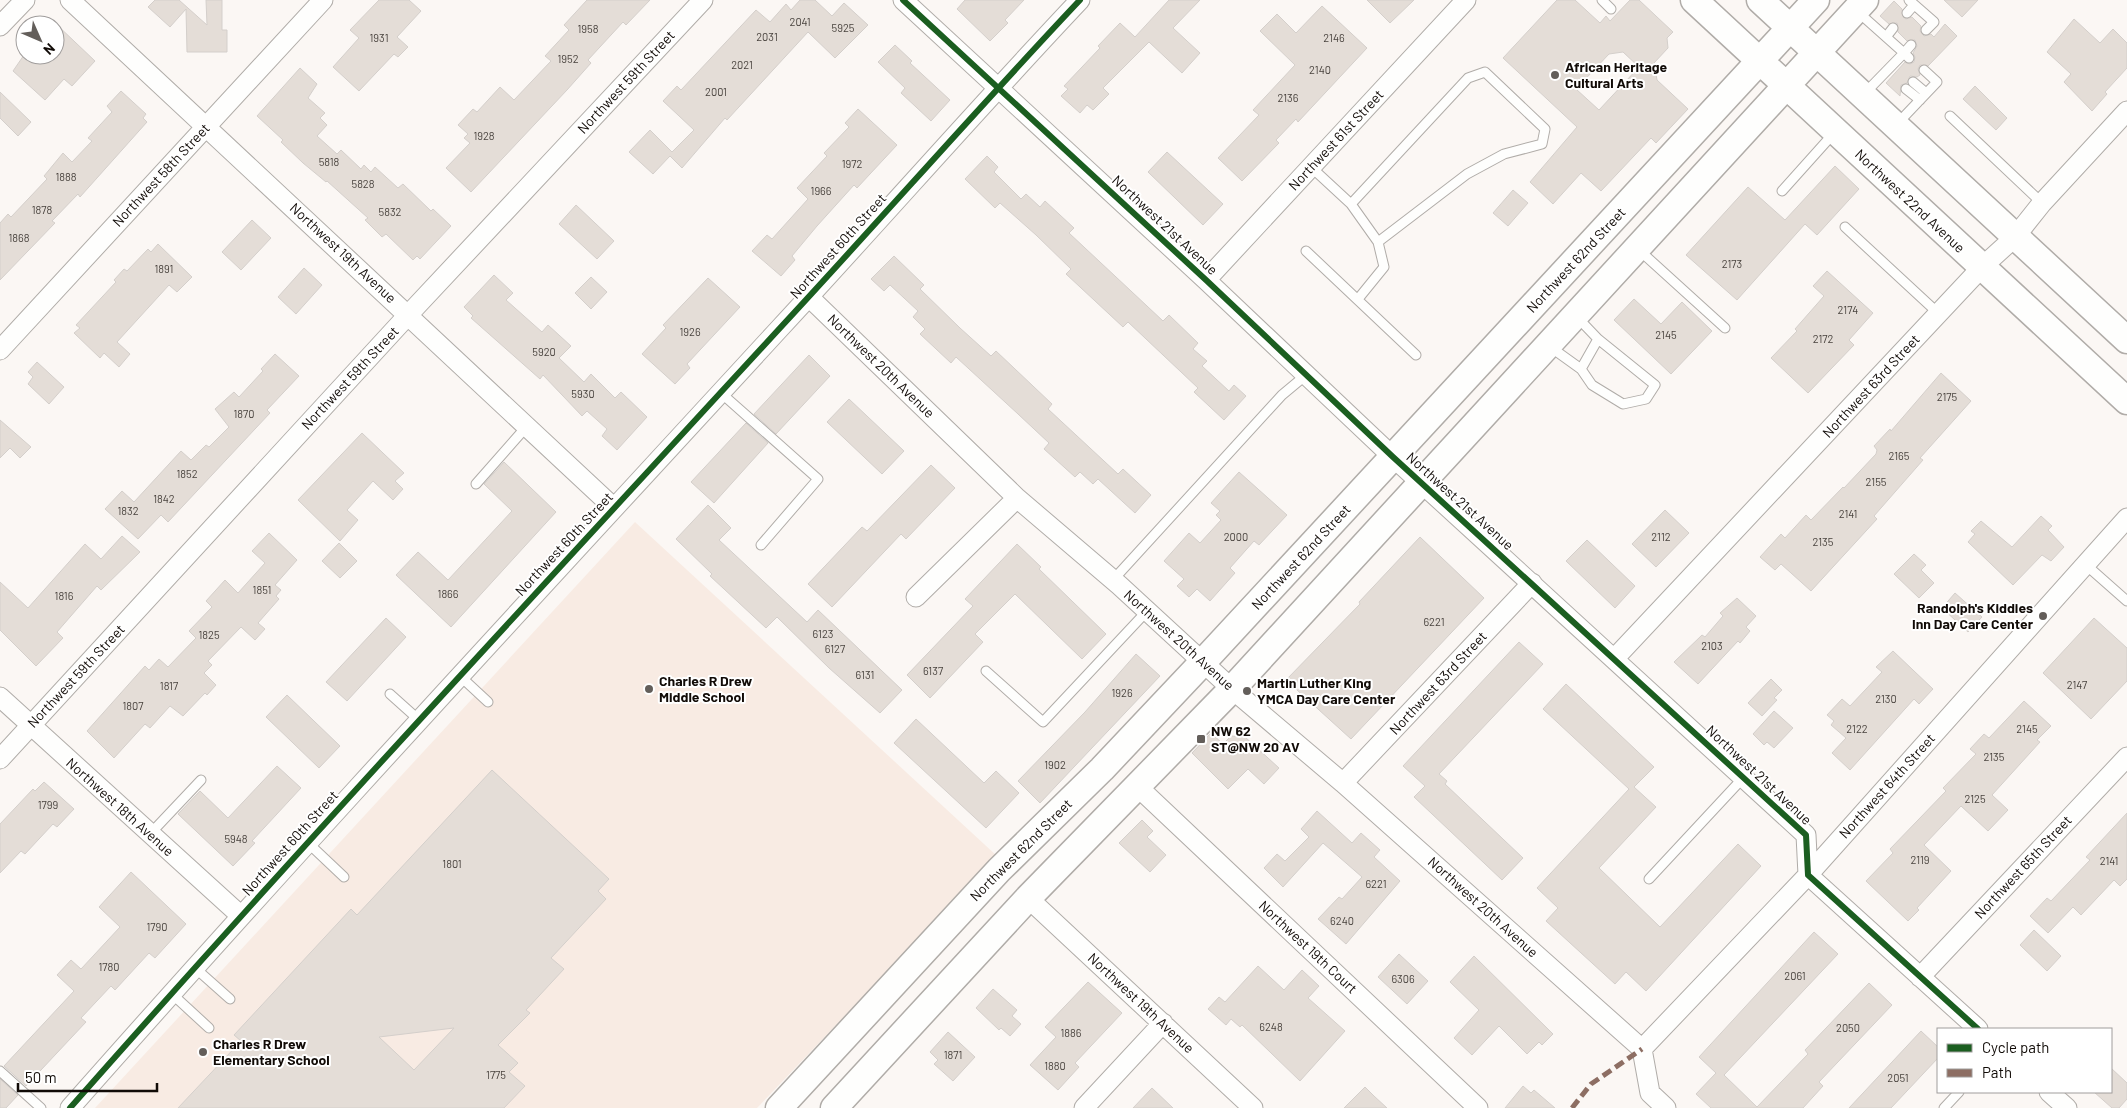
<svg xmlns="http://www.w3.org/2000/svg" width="2127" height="1108" font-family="Barlow,sans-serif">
<rect width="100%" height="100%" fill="#fbf7f4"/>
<path fill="#f8ebe3" d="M635 522 997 856 757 1108H95Z"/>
<path fill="#e4ddd7" stroke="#d4cfcb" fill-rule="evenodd" d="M155 0H179L207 25 206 0H222V30H227V52H187L186 9 170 27 148 7Z
M379 0H409L421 11 397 37 408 47 398 57 394 54 359 91 333 67 359 38 350 30Z
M587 0H650L626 25 623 22 588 60 591 63 567 90 471 192 446 168 470 143 464 138 468 134 458 125 473 109 477 112 500 87 514 100 551 61 545 56 569 30 564 25Z
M800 0H815L832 16 844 3 868 25 835 58 808 32 727 120 725 118 682 168 670 156 653 174 629 152 650 130 672 152 694 130 663 101 677 86 681 90 756 10 770 22 786 4 791 10Z
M965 0H1024L1005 20 1008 23 990 41 957 9Z
M1169 0H1200L1173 28 1200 53 1182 73 1149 42 1103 88 1109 94 1093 110 1087 105 1080 113 1061 96 1068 89 1064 86 1100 48 1098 46 1120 23 1135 37Z
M1367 0H1414L1390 23Z
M1557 0H1575L1600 23 1606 16 1610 21 1630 0H1639L1673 32 1667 38 1668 48 1654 63 1657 80 1688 109 1656 143 1651 138 1601 191 1581 173 1553 204 1530 182 1577 127 1503 58ZM1623 52 1639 67 1599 110 1576 89 1609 54Z
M1944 0H1978L1962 17Z
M1894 1 1902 9 1903 17 1906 19 1912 17 1921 26 1920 31 1924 36 1931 34 1934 37 1945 24 1957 36 1928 66 1920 65 1918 69 1920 75 1917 77 1910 76 1907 83 1901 85 1900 96 1886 83 1905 62 1910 64 1914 62 1915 57 1913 53 1917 46 1915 40 1907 41 1898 32 1897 23 1889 24 1880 16Z
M1322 6 1367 48 1298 122 1296 119 1276 140 1279 143 1242 181 1218 158 1259 115 1253 110 1295 65 1260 31 1277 14 1296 33Z
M2074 19 2100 43 2113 29 2127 43V68L2105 92 2107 94 2092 111 2064 82 2071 74 2047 52Z
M55 23 95 61 72 86 64 79 45 100 13 71 24 55H55Z
M895 45 912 61 910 63 950 100 931 121 901 93 905 88 878 62Z
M300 68 317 84 308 98 325 113 320 118 327 125 317 136 337 154 341 150 361 169 364 165 371 172 375 167 398 188 403 184 431 211 433 209 451 226 420 259 417 256 413 260 386 234 382 237 365 220 368 218 327 181 326 182 303 163 281 142 283 140 257 116Z
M1975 86 2007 118 1996 130 1963 99Z
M121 91 146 114 143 118 147 122 80 197 78 194 52 221 55 223 0 280V223L8 214 11 217 47 179 44 176 63 153 72 162 92 141 88 138 112 112 107 106Z
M0 92 31 122 18 136 0 118Z
M858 109 897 145 857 188 854 185 817 226 792 256 795 260 781 276 752 251 767 235 772 239 808 199 797 188 827 156 824 153 849 127 845 123Z
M1167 152 1223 204 1203 225 1148 172Z
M987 156 998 167 994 172 1021 199 1026 194 1040 207 1045 201 1074 228 1069 233 1131 291 1163 321 1169 315 1198 343 1193 349 1207 361 1202 366 1229 391 1234 385 1246 396 1224 420 1194 392 1198 388 1128 322 1123 327 1066 274 1071 269 1036 235 1000 203 995 208 965 179Z
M1835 166 1859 189 1817 235 1805 224 1737 300 1686 255 1748 187 1785 220Z
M1513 190 1528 203 1508 226 1493 213Z
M576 205 614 241 597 259 559 224Z
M252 220 271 238 241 270 222 252Z
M158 244 192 277 177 292 169 285 117 342 130 354 119 367 104 353 100 358 74 333 80 328 76 325 116 282 114 280 124 269 127 271 148 249 151 252Z
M894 256 924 285 920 289 960 328 991 356 996 351 1052 404 1048 409 1118 474 1123 469 1151 495 1135 513 1098 479 1093 484 1080 472 1075 477 1044 449 1049 443 1018 414 956 357 951 363 920 334 925 329 913 317 918 311 890 285 884 291 871 279Z
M304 268 322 285 296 314 278 297Z
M1827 271 1873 313 1849 340 1854 345 1808 393 1771 358 1797 331 1795 329 1824 296 1813 286Z
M494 275 513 293 506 300 542 332 548 325 571 346 559 358 584 382 591 374 615 398 621 392 647 417 617 450 602 436 607 429 587 411 582 416 543 375 540 379 471 318 473 316 464 307Z
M591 277 607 292 591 309 575 293Z
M708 278 740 307 687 364 690 368 675 384 642 354 666 328 663 325Z
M1634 299 1661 324 1682 302 1712 331 1671 374 1614 320Z
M275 354 299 376 267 410 270 413 168 522 161 515 138 539 105 509 122 491 134 502 181 451 191 460 206 445 209 447 229 427 215 409 234 392 239 397 263 371 261 369Z
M809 355 830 376 776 434 754 414Z
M37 362 64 387 49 404 28 384 33 377 28 372Z
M1941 373 1971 401 1920 458 1923 460 1874 516 1877 519 1811 591 1781 564 1775 570 1760 557 1781 534 1785 538 1806 515 1811 520 1843 487 1844 488 1876 454 1877 450 1874 446 1890 429 1891 431Z
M849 399 904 451 882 474 827 422Z
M0 420 31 447 20 458 10 448 0 458Z
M746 423 768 443 714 503 691 482Z
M362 433 404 473 395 481 403 489 393 500 373 481 347 510 358 520 340 541 298 500Z
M504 462 556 512 451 627 396 575 418 552 448 580 512 511 484 484Z
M931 465 955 488 906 539 901 534 832 607 808 584 862 527 867 531Z
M1239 472 1287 515 1259 545 1254 541 1230 568 1235 573 1210 601 1197 589 1189 597 1177 586 1184 579 1164 561 1189 533 1200 543 1221 520 1216 515 1220 511 1211 503Z
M708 505 731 528 719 540 807 622 818 610 902 690 880 713 829 668 777 617 766 628 710 576 712 574 676 539Z
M1665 510 1689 533 1656 567 1632 544Z
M2041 516 2052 526 2048 530 2064 547 2051 561 2042 555 2013 585 1968 542 1975 534 1971 531 1981 521 2012 547Z
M269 533 297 560 275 585 281 590 276 596 279 599 258 623 265 629 255 640 241 627 208 661 212 665 204 673 216 685 207 695 205 693 183 716 170 706 150 728 145 724 114 758 87 731 145 666 149 670 159 659 168 667 196 638 189 631 212 607 206 601 225 580 238 593 265 563 252 551Z
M122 536 140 552 101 590 97 586 57 632 63 638 36 666 0 630V582L28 608 85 544 101 559Z
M1420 537 1484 598 1351 739 1286 680 1360 604 1359 602Z
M1587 540 1635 586 1615 608 1566 561Z
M339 543 357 561 340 578 322 561Z
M1017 544 1041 567 1039 569 1106 634 1082 659 1015 594 975 634 983 642 930 698 907 675 973 606 965 599Z
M1914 554 1926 565 1921 570 1934 583 1919 598 1894 574Z
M1955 593 1982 617 1968 632 1942 608Z
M1737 598 1756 616 1746 627 1750 631 1740 643 1738 641 1698 684 1674 662 1702 635 1705 637 1723 616 1720 613Z
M386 618 406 637 347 701 326 682Z
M2094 618 2127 648V681L2091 719 2043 673Z
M1519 642 1543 664 1439 774 1447 781 1445 784 1523 858 1502 880 1414 797 1425 786 1403 766Z
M1893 651 1933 689 1919 704 1914 699 1850 770 1832 753 1846 738 1831 725 1834 721 1827 715 1842 699 1850 706 1882 672 1876 667Z
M1136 654 1160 676 1040 803 1018 781 1085 712Z
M1771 679 1782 690 1774 698 1777 700 1762 716 1748 703Z
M1566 684 1654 767 1634 787 1656 807 1599 868 1660 927 1738 844 1761 866 1646 991 1626 972 1615 984 1546 921 1558 908 1537 888 1629 789 1543 709Z
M287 695 340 746 319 768 266 717Z
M2024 701 2051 726 2037 740 2040 742 1992 795 2008 810 1988 831 1961 806 1924 845 1951 871 1917 908 1919 910 1908 921 1866 881 1893 853 1890 849 1946 791 1943 788 1976 754 1970 749 1984 734 1989 738Z
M1774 711 1793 728 1774 748 1767 742 1764 745 1753 734Z
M916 719 984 783 996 771 1019 793 986 828 894 743Z
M1211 733 1223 744 1231 736 1245 737 1279 768 1264 784 1248 769 1228 789 1192 753Z
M277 766 301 788 252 841 255 843 233 866 178 814 200 791 228 818Z
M492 770 609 879 598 891 606 899 551 958 564 969 526 1010 530 1013 498 1045 518 1063 509 1072 525 1086 504 1108H178L241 1041 234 1035 351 909 357 915ZM454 1028 414 1070 379 1037Z
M44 782 74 809 57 827 53 824 25 854 21 851 0 873V824L33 789 35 791Z
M1317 811 1352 843 1361 833 1380 850 1374 857 1400 881 1346 944 1318 919 1339 897 1342 899 1362 877 1323 843 1283 887 1264 868 1277 854 1285 861 1309 837 1301 829Z
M2127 813V879L2120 886 2114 880 2081 915 2073 907 2048 933 2030 916 2047 898 2051 901 2090 860 2086 857Z
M1142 820 1153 831 1147 837 1166 855 1150 872 1119 843Z
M131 872 186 924 155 958 149 953 115 990 111 986 81 1018 86 1022 26 1086 4 1066 74 991 57 975 71 960 81 969 120 927 99 907Z
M2034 930 2061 956 2047 971 2020 945Z
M1814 932 1838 954 1724 1075 1757 1107 1808 1054 1805 1050 1869 983 1892 1005 1819 1082 1823 1086 1803 1108H1711L1696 1094 1716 1073 1699 1057Z
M1399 954 1428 981 1407 1004 1378 977Z
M1474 956 1553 1034 1542 1045 1539 1042 1527 1054 1499 1026 1472 1055 1454 1038 1479 1010 1450 982Z
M1258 966 1284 990 1302 970 1319 986 1308 998 1345 1031 1300 1081 1242 1025 1240 1027 1231 1019 1226 1025 1208 1009 1219 997 1225 1002Z
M1088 982 1122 1013 1075 1063 1079 1067 1058 1090 1030 1065 1056 1037 1045 1027Z
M993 989 1017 1010 1012 1016 1021 1024 1010 1036 1001 1028 999 1030 976 1008Z
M1921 1031 1938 1047V1058L1891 1108H1849Z
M948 1032 975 1057 953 1081 934 1064 938 1060 930 1052Z
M2111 1068 2127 1083V1099L2119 1108H2112L2094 1092H2111Z
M0 1079 18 1095 6 1108H0Z
M1523 1086 1531 1093 1534 1090 1555 1108H1505Z
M1365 1087 1374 1096 1387 1108H1344Z
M1152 1088 1173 1108H1133Z"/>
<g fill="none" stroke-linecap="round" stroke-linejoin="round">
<defs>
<path id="service" d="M1602 0 1611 9
M1909 0 1934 22 1926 30
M1858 12 1904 53 1911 45
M1907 13 1914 5
M1886 37 1893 28
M1913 82 1926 93
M1906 89 1920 100
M1865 93 1904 53 1909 58
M1950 116 2042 203
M1897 124 1937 82 1924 70
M1311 167 1351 204 1468 78 1485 72 1545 129 1542 144 1504 154 1467 174 1378 242
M1782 191 1834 133
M1351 204 1378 242 1384 267 1358 299
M1845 227 1939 314
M1639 250 1725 328
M1306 251 1416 355
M1549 346 1581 369 1598 339 1576 316
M1581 369 1592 385 1623 404 1646 399 1655 385 1598 339
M721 393 818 479 761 545
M476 484 527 426
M2085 564 2127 601
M1113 580 1282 395 1306 375
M986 671 1043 722 1147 611
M460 676 488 702
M390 694 419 720
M150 834 201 780
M307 842 344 877
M1649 879 1743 778
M194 967 230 999
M171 993 209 1028
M0 1071 41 1108
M1944 1108 1959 1092"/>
<path id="minor" d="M70 0 614 508
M903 0 1206 280 1393 457 1806 835 1808 875 1978 1029
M0 26 25 0
M1206 280 1466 0
M809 297 1017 498 1119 585 1232 689 1343 783 1642 1049 1650 1093 1666 1108
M0 350 323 0
M916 597 1017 498
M1614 659 1982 267 2015 237 2042 203 2127 111
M0 697 240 915
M0 759 409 314 703 0
M1343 783 1532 583
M1138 787 1478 1108
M1028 898 1253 1108
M1920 977 2127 757
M1642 1049 1808 875 2127 518
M2049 1092 2067 1108
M70 1108C303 844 542 587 780 328 881 219 978 108 1080 0
M1084 1108 1163 1023"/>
<path id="secondary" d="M1694 0 2127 401
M1760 0 2127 340
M779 1108 999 870 1102 769 1203 662 1816 0
M834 1108 1028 898 1232 689 1865 0"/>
</defs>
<use href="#service" stroke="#b0aca8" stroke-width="11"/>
<use href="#minor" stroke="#b0aca8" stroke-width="21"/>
<use href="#secondary" stroke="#b0aca8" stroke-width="29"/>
<use href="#service" stroke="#fefefd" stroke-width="9"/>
<use href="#minor" stroke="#fefefd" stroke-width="19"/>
<use href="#secondary" stroke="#fefefd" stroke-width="26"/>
<path stroke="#8d6e63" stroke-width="5" stroke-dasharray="10 5" stroke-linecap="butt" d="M1572 1108 1591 1084 1642 1049"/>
<defs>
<path id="cycleway" d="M903 0 1206 280 1393 457 1806 835 1808 875 1978 1029
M70 1108C303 844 542 587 780 328 881 219 978 108 1080 0"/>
</defs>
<use href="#cycleway" stroke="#fff" stroke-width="9"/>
<use href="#cycleway" stroke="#1b5e20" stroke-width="6"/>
</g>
<g fill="#635e5a" stroke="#fff" stroke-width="2">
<circle cx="1555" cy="75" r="5"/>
<circle cx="2043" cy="616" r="5"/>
<circle cx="649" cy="689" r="5"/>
<circle cx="1247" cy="691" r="5"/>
<rect x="1196" y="734" width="10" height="10" rx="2.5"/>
<circle cx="203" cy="1052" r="5"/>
</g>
<g text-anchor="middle" stroke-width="4" stroke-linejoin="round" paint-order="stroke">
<g font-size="11" fill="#49433e">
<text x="800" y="26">2041</text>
<text x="843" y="32">5925</text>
<text x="588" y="33">1958</text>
<text x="767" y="41">2031</text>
<text x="379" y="42">1931</text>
<text x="1334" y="42">2146</text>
<text x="568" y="63">1952</text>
<text x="742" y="69">2021</text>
<text x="1320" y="74">2140</text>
<text x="716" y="96">2001</text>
<text x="1288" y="102">2136</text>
<text x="484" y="140">1928</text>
<text x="329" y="166">5818</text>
<text x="852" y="168">1972</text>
<text x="66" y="181">1888</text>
<text x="363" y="188">5828</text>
<text x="821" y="195">1966</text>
<text x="42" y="214">1878</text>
<text x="390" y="216">5832</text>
<text x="19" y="242">1868</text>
<text x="1732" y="268">2173</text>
<text x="164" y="273">1891</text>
<text x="1848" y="314">2174</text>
<text x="690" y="336">1926</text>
<text x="1666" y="339">2145</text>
<text x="1823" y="343">2172</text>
<text x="544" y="356">5920</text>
<text x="583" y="398">5930</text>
<text x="1947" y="401">2175</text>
<text x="244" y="418">1870</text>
<text x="1899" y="460">2165</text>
<text x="187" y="478">1852</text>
<text x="1876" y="486">2155</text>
<text x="164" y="503">1842</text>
<text x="128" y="515">1832</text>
<text x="1848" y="518">2141</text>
<text x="1236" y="541">2000</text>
<text x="1661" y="541">2112</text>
<text x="1823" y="546">2135</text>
<text x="262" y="594">1851</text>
<text x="448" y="598">1866</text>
<text x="64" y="600">1816</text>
<text x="1434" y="626">6221</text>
<text x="823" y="638">6123</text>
<text x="209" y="639">1825</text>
<text x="1712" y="650">2103</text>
<text x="835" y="653">6127</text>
<text x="933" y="675">6137</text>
<text x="865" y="679">6131</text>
<text x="2077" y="689">2147</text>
<text x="169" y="690">1817</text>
<text x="1122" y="697">1926</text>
<text x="1886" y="703">2130</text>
<text x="133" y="710">1807</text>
<text x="1857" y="733">2122</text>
<text x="2027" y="733">2145</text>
<text x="1994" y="761">2135</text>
<text x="1055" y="769">1902</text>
<text x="1975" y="803">2125</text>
<text x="48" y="809">1799</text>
<text x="236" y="843">5948</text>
<text x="1920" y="864">2119</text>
<text x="2109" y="865">2141</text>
<text x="452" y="868">1801</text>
<text x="1376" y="888">6221</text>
<text x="1342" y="925">6240</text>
<text x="157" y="931">1790</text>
<text x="109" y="971">1780</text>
<text x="1795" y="980">2061</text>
<text x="1403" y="983">6306</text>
<text x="1271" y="1031">6248</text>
<text x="1848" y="1032">2050</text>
<text x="1071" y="1037">1886</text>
<text x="953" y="1059">1871</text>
<text x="1055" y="1070">1880</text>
<text x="496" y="1079">1775</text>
<text x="1898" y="1082">2051</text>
</g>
<g font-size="14" font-weight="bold" fill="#110b07" stroke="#fff" text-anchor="start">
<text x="1565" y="72">African Heritage<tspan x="1565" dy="16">Cultural Arts</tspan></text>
<text x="2033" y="613" text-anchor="end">Randolph's Kiddies<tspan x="2033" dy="16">Inn Day Care Center</tspan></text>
<text x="659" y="686">Charles R Drew<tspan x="659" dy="16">Middle School</tspan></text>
<text x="1257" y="688">Martin Luther King<tspan x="1257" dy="16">YMCA Day Care Center</tspan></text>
<text x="1211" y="736">NW 62<tspan x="1211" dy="16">ST@NW 20 AV</tspan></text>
<text x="213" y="1049">Charles R Drew<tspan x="213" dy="16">Elementary School</tspan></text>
</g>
<g font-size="14" fill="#110b07" stroke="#fff">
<text transform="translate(626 82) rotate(-47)" y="5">Northwest 59th Street</text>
<text transform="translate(1336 140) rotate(-47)" y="5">Northwest 61st Street</text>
<text transform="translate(161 175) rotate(-47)" y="5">Northwest 58th Street</text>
<text transform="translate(1910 201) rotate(43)" y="5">Northwest 22nd Avenue</text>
<text transform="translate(1165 225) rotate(43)" y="5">Northwest 21st Avenue</text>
<text transform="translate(838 246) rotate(-48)" y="5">Northwest 60th Street</text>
<text transform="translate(343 253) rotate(43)" y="5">Northwest 19th Avenue</text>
<text transform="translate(1576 260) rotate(-47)" y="5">Northwest 62nd Street</text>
<text transform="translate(881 366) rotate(44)" y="5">Northwest 20th Avenue</text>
<text transform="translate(350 378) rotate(-47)" y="5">Northwest 59th Street</text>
<text transform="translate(1871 386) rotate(-47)" y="5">Northwest 63rd Street</text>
<text transform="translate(1460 501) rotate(42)" y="5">Northwest 21st Avenue</text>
<text transform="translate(564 544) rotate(-47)" y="5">Northwest 60th Street</text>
<text transform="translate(1301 557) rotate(-47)" y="5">Northwest 62nd Street</text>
<text transform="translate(1179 640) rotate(42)" y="5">Northwest 20th Avenue</text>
<text transform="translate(76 676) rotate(-47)" y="5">Northwest 59th Street</text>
<text transform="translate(1438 683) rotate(-47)" y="5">Northwest 63rd Street</text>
<text transform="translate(1759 775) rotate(43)" y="5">Northwest 21st Avenue</text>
<text transform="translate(1887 786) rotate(-48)" y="5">Northwest 64th Street</text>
<text transform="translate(120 807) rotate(42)" y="5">Northwest 18th Avenue</text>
<text transform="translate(290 843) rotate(-48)" y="5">Northwest 60th Street</text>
<text transform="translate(1021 850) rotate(-45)" y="5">Northwest 62nd Street</text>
<text transform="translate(2023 867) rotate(-47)" y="5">Northwest 65th Street</text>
<text transform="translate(1483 907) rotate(42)" y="5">Northwest 20th Avenue</text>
<text transform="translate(1308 947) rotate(43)" y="5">Northwest 19th Court</text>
<text transform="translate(1141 1003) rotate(43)" y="5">Northwest 19th Avenue</text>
</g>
</g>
<rect x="1937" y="1028" width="175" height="65" fill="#ffffff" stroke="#a09d9c"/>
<rect x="1947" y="1044" width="25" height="8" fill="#1b5e20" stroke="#a09d9c"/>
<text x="1982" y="1053" font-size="15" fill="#110b07">Cycle path</text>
<rect x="1947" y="1069" width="25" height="8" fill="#8d6e63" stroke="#a09d9c"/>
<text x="1982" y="1078" font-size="15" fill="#110b07">Path</text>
<g transform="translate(40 40) rotate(135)"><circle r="24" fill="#ffffff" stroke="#a09d9c"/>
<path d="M0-4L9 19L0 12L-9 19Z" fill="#635e5a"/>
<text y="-8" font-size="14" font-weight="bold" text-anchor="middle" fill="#110b07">N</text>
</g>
<path d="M18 1083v8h139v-8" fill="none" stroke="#110b07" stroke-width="2.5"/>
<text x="25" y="1083" font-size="15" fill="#110b07" stroke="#ffffff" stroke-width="4" paint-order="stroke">50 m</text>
</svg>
